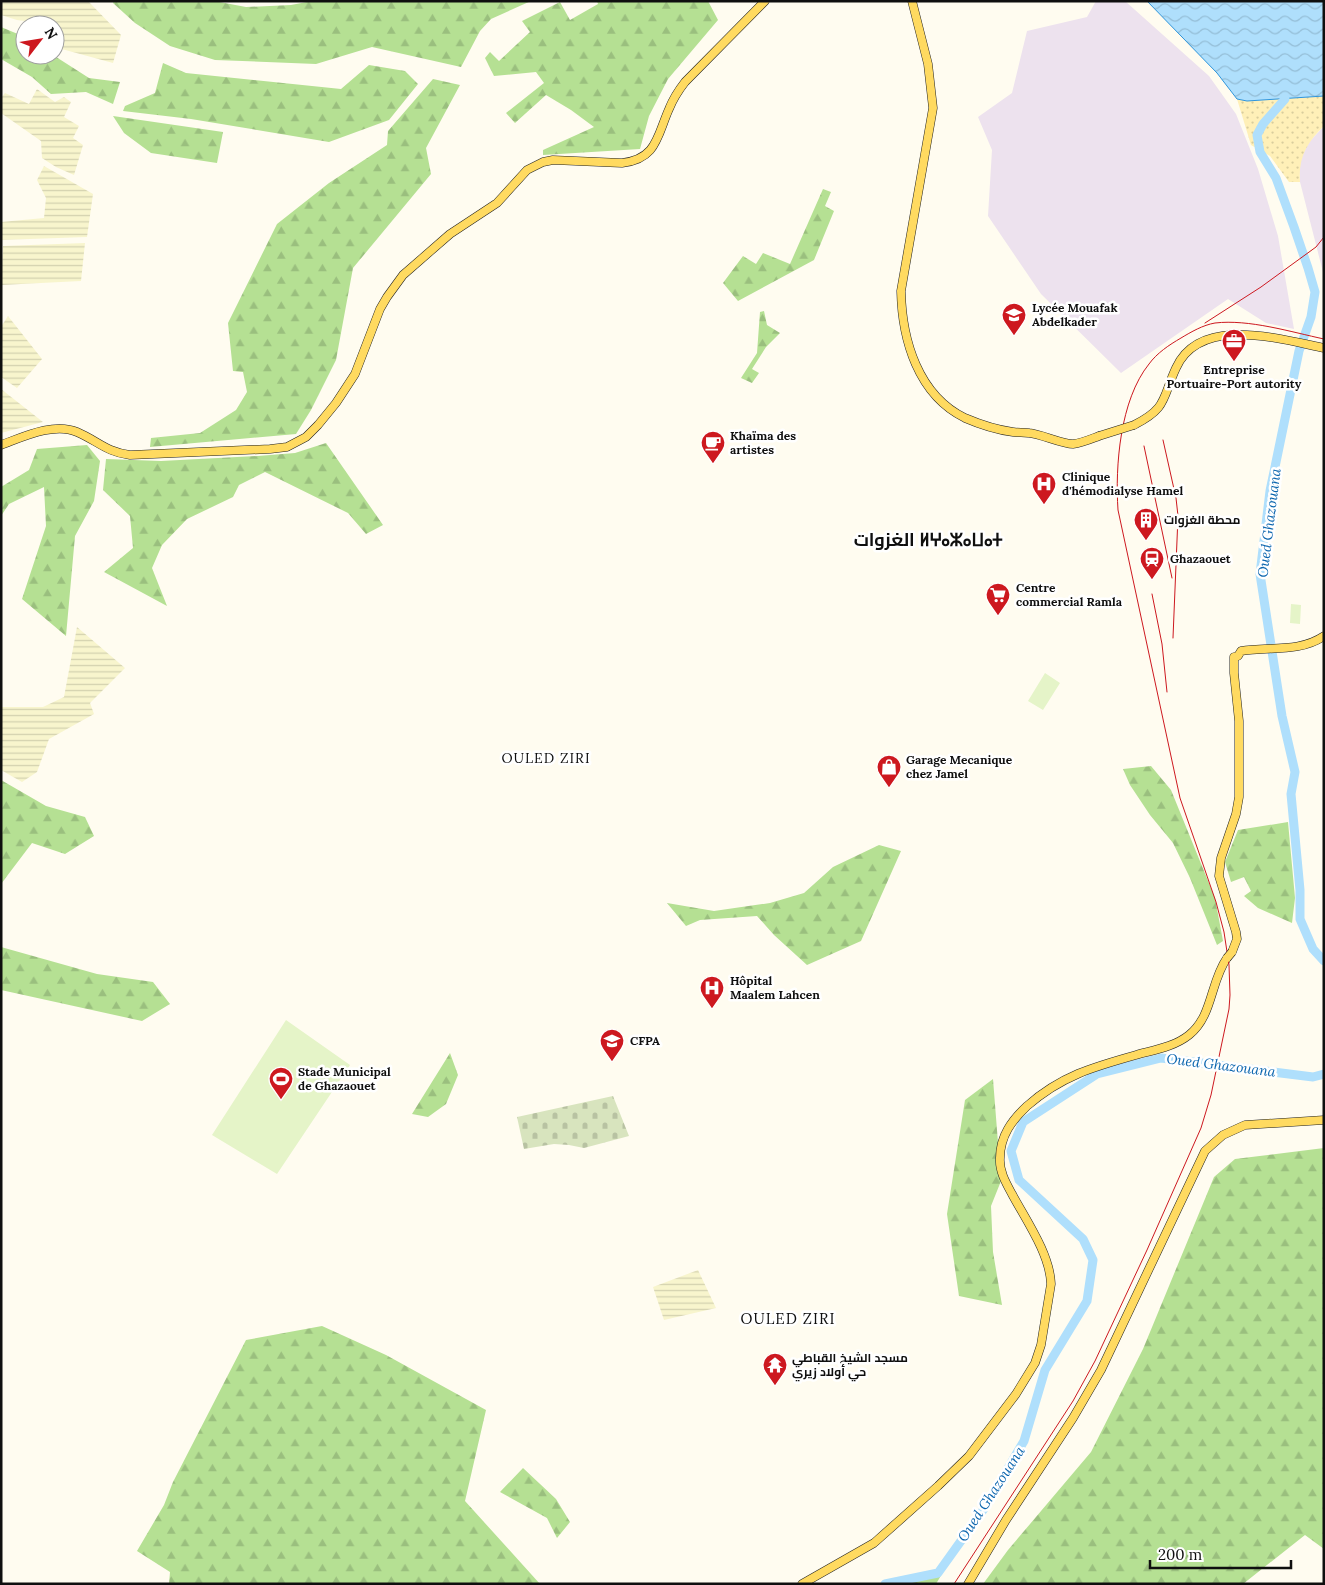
<svg xmlns="http://www.w3.org/2000/svg" width="1325" height="1585" font-family="Lora,Cairo,'Noto Sans Tifinagh',serif">
<defs>
<pattern id="farmland-rules" width="6" height="5" patternUnits="userSpaceOnUse" patternTransform="scale(1.25)"><rect width="6" height="5" fill="#f8f5cd"/><path d="M0 2.5h6" fill="none" stroke="#d3d1af"/></pattern>
<pattern id="forest-firs" width="22" height="20" patternUnits="userSpaceOnUse" patternTransform="scale(1.25)"><rect width="22" height="20" fill="#b5e093"/><path d="M5 1l3.5 6h-7zM16 11l3.5 6h-7z" fill="#9abf7e"/></pattern>
<pattern id="sand-dots" width="8" height="8" patternUnits="userSpaceOnUse" patternTransform="scale(1.25)"><rect width="8" height="8" fill="#fff0b8"/><path d="M2 2h.1M6 6h.1" fill="none" stroke="#d9cd9d" stroke-width="1.8" stroke-linecap="round"/></pattern>
<pattern id="cemetery-stones" width="16" height="16" patternUnits="userSpaceOnUse" patternTransform="scale(1.25)"><rect width="16" height="16" fill="#d8e4be"/><path d="M2 7V4a2 2 0 0 1 4 0v3zM10 15v-3a2 2 0 0 1 4 0v3z" fill="#b8c2a2"/></pattern>
<pattern id="water-waves" width="16" height="10" patternUnits="userSpaceOnUse" patternTransform="scale(1.25)"><rect width="16" height="10" fill="#afdffc"/><path d="M0 5q4-4 8 0t8 0" fill="none" stroke="#95bed7"/></pattern>
</defs>
<rect width="100%" height="100%" fill="#fffcf0"/>
<path fill="#ede2ee" d="M1096 1H1125L1209 76 1236 114 1258 169 1278 236 1294 329 1266 323 1228 299 1121 373 1041 294 988 216 992 150 978 117 1012 93 1027 31 1087 17Z
M1324 126V276L1300 182 1299 168 1303 152 1310 141Z"/>
<path fill="url(#farmland-rules)" d="M1 1H88L121 35 113 63 58 48 55 42V25H39L34 22 17 20 1 15Z
M37 89 55 102 64 97 71 102 64 117 79 126 73 138 83 145 74 175 56 167 42 158 41 141 1 113V98L5 93 29 104Z
M44 166 93 194 87 237 1 240V222L44 218 46 198 37 180Z
M85 243 81 281 1 285 3 246Z
M8 316 42 359 17 388 1 377V327Z
M1 389 43 422 1 433Z
M77 627 125 668 90 703 94 714 49 739 37 772 22 782 1 770V707H43L64 697Z
M698 1270 716 1308 664 1320 653 1287Z"/>
<path fill="url(#forest-firs)" d="M114 1H214L246 7 291 5 312 1H531L491 19 480 31 461 67 372 47 316 64 215 60 170 46 135 23 113 3Z
M597 1H708L718 20 668 79 649 116 640 149 543 155V150L594 127 571 110 546 95 515 123 506 113 544 83 536 72 494 76 485 58 490 52 499 61 530 32 522 21 560 2 570 20 598 4Z
M1 27 25 37V55H53L89 78 120 82 113 104 86 92 51 94 32 77 1 59Z
M163 63 186 73 341 89 369 65 405 71 418 84 389 120 329 142 191 119 123 111 125 106 155 93Z
M433 79 460 85 426 148 431 174 353 268 336 360 311 410 296 434 150 447 151 438 200 433 236 410 247 392 243 372 233 371 228 323 277 224 329 183 387 145 388 131Z
M113 116 223 132 217 163 151 153 124 133Z
M823 189 831 192 825 206 834 211 814 260 738 301 723 283 743 256 756 264 763 253 790 264Z
M764 311 767 325 780 333 766 347 752 369 759 373 752 383 741 378 757 353 760 312Z
M326 443 383 525 366 534 348 513 265 472 239 485 233 497 187 519 162 545 152 568 167 606 104 572 133 548 130 516 103 490 106 459 161 461 258 456 295 453Z
M87 445 100 461 94 501 75 536 66 636 22 599 46 526 44 487 9 504 1 516V487L29 470 37 449Z
M1151 766 1171 790 1215 898 1223 941 1217 945 1190 878 1173 843 1150 815 1130 785 1123 769Z
M1 780 46 806 85 817 94 836 65 854 32 843 1 884Z
M1288 822 1295 898 1292 923 1258 908 1244 896 1251 891 1244 877 1231 882 1225 862 1238 830Z
M879 845 901 851 861 941 807 965 774 935 757 916 700 920 686 926 667 903 714 911 770 903 804 893 833 867Z
M1 947 97 974 153 982 170 1004 142 1021 1 990Z
M450 1053 458 1075 446 1104 428 1117 412 1114Z
M993 1079 1001 1181 991 1206 993 1252 1002 1305 959 1296 947 1214 965 1100Z
M1324 1148V1549L1305 1535 1243 1584H983L1008 1550 1091 1452 1143 1349 1214 1177 1235 1159Z
M322 1326 386 1355 486 1410 465 1501 540 1584H169L170 1572 137 1551 164 1505 173 1482 246 1340Z
M523 1468 556 1499 570 1522 557 1538 547 1518 500 1492Z
M943 1572 936 1584H893Z"/>
<path fill="url(#sand-dots)" d="M1324 96V126C1307 142 1298 158 1300 182H1289L1270 156 1251 145 1237 99 1247 101Z"/>
<path fill="url(#cemetery-stones)" d="M613 1096 629 1136 584 1148 569 1145 554 1144 524 1149 517 1117Z"/>
<path fill="#e5f4c8" d="M1291 604 1301 605 1300 624 1290 623Z
M1045 673 1060 683 1043 710 1028 701Z
M286 1020 350 1065 277 1174 212 1135Z"/>
<path fill="url(#water-waves)" stroke="#2f95db" d="M1147 1H1324V96L1247 101 1237 99 1217 73Z"/>
<g fill="none" stroke-linecap="round" stroke-linejoin="round">
<path stroke="#afdffc" stroke-width="9" d="M1285 99 1263 124 1257 135 1260 152 1276 178 1294 227 1308 268 1315 292 1311 317 1299 351 1270 491 1260 574 1282 716 1295 772 1291 794 1300 890V919L1313 949 1324 961
M885 1584 938 1573 986 1506 1024 1441 1045 1370 1087 1301 1093 1260 1083 1239 1019 1180 1011 1151 1023 1122 1097 1074 1161 1058 1313 1077 1324 1074"/>
<defs>
<path id="major" d="M912 1 928 64 933 108 901 291C902 340 918 395 965 418 979 424 998 430 1013 432 1018 433 1024 432 1029 433 1041 434 1062 444 1073 444 1082 443 1091 439 1099 436
M1134 425C1168 408 1162 398 1176 368 1200 315 1280 339 1324 348
M1 445C23 437 54 422 77 432 98 441 106 452 130 455L270 449 287 447 306 437 318 425 336 403 355 374 380 309 387 297 403 275 450 234 497 203 527 170 543 162 553 160 622 163C657 159 657 136 669 109 673 99 678 91 685 82L765 1
M1232 952 1237 939 1236 932 1219 876 1221 858 1236 814 1239 797V721L1234 673V657L1238 656 1241 651C1268 646 1299 653 1324 636
M802 1584 874 1543 938 1486 969 1456 1016 1394 1035 1363 1041 1345 1051 1284C1050 1254 1026 1220 1012 1194 1006 1183 999 1171 1000 1158 1000 1136 1012 1120 1027 1106 1061 1076 1093 1067 1136 1055 1154 1050 1174 1047 1189 1035 1213 1016 1210 982 1227 958
M968 1584 1006 1520 1073 1418 1101 1370 1205 1151 1223 1135 1245 1125 1324 1120"/>
</defs>
<use href="#major" stroke="#202020" stroke-width="9"/>
<use href="#major" stroke="#ffda60" stroke-width="8"/>
<path stroke="#cd181f" stroke-width="1" d="M1205 323 1261 287 1316 247 1324 237
M1163 440 1176 498 1178 516 1173 638
M1144 446 1172 578
M1152 594 1162 644 1167 692
M954 1584 1073 1401 1095 1361 1147 1250 1201 1128 1211 1095 1229 1009 1230 995 1229 965 1224 932 1216 902 1180 798 1118 510C1115 466 1120 400 1149 364 1157 353 1169 345 1181 338 1191 332 1203 325 1215 323 1249 319 1291 332 1324 339"/>
<defs>
<path id="major-bridge" d="M1099 436 1134 425
M1227 958 1232 952"/>
</defs>
<use href="#major-bridge" stroke="#202020" stroke-width="9" stroke-linecap="butt"/>
<use href="#major-bridge" stroke="#ffda60" stroke-width="8"/>
</g>
<defs>
<symbol id="school-pin" viewBox="-11 -11 22 30"><path d="M0 17L-7.5 6A9.5 9.5 0 1 1 7.5 6Z" fill="#cd181f" stroke="#fff"/><path d="M0-5L7-2L0 1L-7-2ZM-4 1L0 2.5L4 1V4Q0 6-4 4Z" fill="#fff"/></symbol>
<symbol id="office-pin" viewBox="-11 -11 22 30"><path d="M0 17L-7.5 6A9.5 9.5 0 1 1 7.5 6Z" fill="#cd181f" stroke="#fff"/><path d="M-6-3h4V-5.5h4V-3h4V5H-6ZM-1-4.5V-3h2v-1.5ZM-6 0V1H6V0Z" fill="#fff"/></symbol>
<symbol id="cafe-pin" viewBox="-11 -11 22 30"><path d="M0 17L-7.5 6A9.5 9.5 0 1 1 7.5 6Z" fill="#cd181f" stroke="#fff"/><path d="M-5.5-4.5H6V0H3Q3 3.5 0 3.5H-2.5Q-5.5 3.5-5.5 0ZM3-3.2v2h1.7v-2ZM-6 4.5H4V6H-6Z" fill="#fff"/></symbol>
<symbol id="hospital-pin" viewBox="-11 -11 22 30"><path d="M0 17L-7.5 6A9.5 9.5 0 1 1 7.5 6Z" fill="#cd181f" stroke="#fff"/><path d="M-5-5h3v3.5h4V-5h3V5h-3V1.5h-4V5h-3Z" fill="#fff"/></symbol>
<symbol id="building-pin" viewBox="-11 -11 22 30"><path d="M0 17L-7.5 6A9.5 9.5 0 1 1 7.5 6Z" fill="#cd181f" stroke="#fff"/><path d="M-4-6H4V6H1V3H-1V6H-4ZM-2.5-4.3h1.7v1.8h-1.7ZM.8-4.3h1.7v1.8H.8ZM-2.5-1h1.7V.8h-1.7ZM.8-1h1.7V.8H.8Z" fill="#fff"/></symbol>
<symbol id="station-pin" viewBox="-11 -11 22 30"><path d="M0 17L-7.5 6A9.5 9.5 0 1 1 7.5 6Z" fill="#cd181f" stroke="#fff"/><path d="M-3-6H3Q5-6 5-4V2Q5 4 3 4L4.5 6H3L1.5 4h-3L-3 6H-4.5L-3 4Q-5 4-5 2V-4Q-5-6-3-6ZM-3.5-4v3h7v-3ZM-3.5 1v1.5H-2V1ZM2 1v1.5H3.5V1Z" fill="#fff"/></symbol>
<symbol id="supermarket-pin" viewBox="-11 -11 22 30"><path d="M0 17L-7.5 6A9.5 9.5 0 1 1 7.5 6Z" fill="#cd181f" stroke="#fff"/><path d="M-6-5.5h2.5l.6 2H6L4.5 2H-2.5L-4.4-4H-6ZM-1.5 3.2a1.3 1.3 0 1 0 .1 0ZM3 3.2a1.3 1.3 0 1 0 .1 0Z" fill="#fff"/></symbol>
<symbol id="shop-pin" viewBox="-11 -11 22 30"><path d="M0 17L-7.5 6A9.5 9.5 0 1 1 7.5 6Z" fill="#cd181f" stroke="#fff"/><path d="M-5-2.5h2.3a2.7 3.5 0 0 1 5.4 0H5L5.5 6h-11ZM-1.5-2.5h3a1.5 2.3 0 0 0-3 0Z" fill="#fff"/></symbol>
<symbol id="university-pin" viewBox="-11 -11 22 30"><path d="M0 17L-7.5 6A9.5 9.5 0 1 1 7.5 6Z" fill="#cd181f" stroke="#fff"/><path d="M0-5L7-2L0 1L-7-2ZM-4 1L0 2.5L4 1V4Q0 6-4 4Z" fill="#fff"/></symbol>
<symbol id="stadium-pin" viewBox="-11 -11 22 30"><path d="M0 17L-7.5 6A9.5 9.5 0 1 1 7.5 6Z" fill="#cd181f" stroke="#fff"/><path d="M0-5a6.5 5 0 1 0 0 10a6.5 5 0 1 0 0-10ZM-3.5-1.8h7v3.6h-7Z" fill="#fff"/></symbol>
<symbol id="temple-pin" viewBox="-11 -11 22 30"><path d="M0 17L-7.5 6A9.5 9.5 0 1 1 7.5 6Z" fill="#cd181f" stroke="#fff"/><path d="M0-6L5-2H3V0L6.5 2.5H4V6H1.5V3h-3V6H-4V2.5H-6.5L-3 0V-2H-5Z" fill="#fff"/></symbol>
</defs>
<g fill-rule="evenodd">
<use href="#school-pin" x="1000" y="301" width="28" height="38"/>
<use href="#office-pin" x="1220" y="327" width="28" height="38"/>
<use href="#cafe-pin" x="699" y="429" width="28" height="38"/>
<use href="#hospital-pin" x="1030" y="470" width="28" height="38"/>
<use href="#building-pin" x="1132" y="506" width="28" height="38"/>
<use href="#station-pin" x="1138" y="545" width="28" height="38"/>
<use href="#supermarket-pin" x="984" y="581" width="28" height="38"/>
<use href="#shop-pin" x="875" y="753" width="28" height="38"/>
<use href="#hospital-pin" x="698" y="974" width="28" height="38"/>
<use href="#university-pin" x="598" y="1027" width="28" height="38"/>
<use href="#stadium-pin" x="267" y="1065" width="28" height="38"/>
<use href="#temple-pin" x="761" y="1351" width="28" height="38"/>
</g>
<g text-anchor="middle" stroke-width="5" stroke-linejoin="round" paint-order="stroke">
<g font-size="12" font-weight="bold" fill="#0f0f0f" stroke="#fff" text-anchor="start">
<text x="1032" y="312">Lycée Mouafak<tspan x="1032" dy="14">Abdelkader</tspan></text>
<text x="1234" y="374" text-anchor="middle">Entreprise<tspan x="1234" dy="14">Portuaire-Port autority</tspan></text>
<text x="730" y="440">Khaïma des<tspan x="730" dy="14">artistes</tspan></text>
<text x="1062" y="481">Clinique<tspan x="1062" dy="14">d'hémodialyse Hamel</tspan></text>
<text x="1164" y="524">محطة الغزوات</text>
<text x="1170" y="563">Ghazaouet</text>
<text x="1016" y="592">Centre<tspan x="1016" dy="14">commercial Ramla</tspan></text>
<text x="906" y="764">Garage Mecanique<tspan x="906" dy="14">chez Jamel</tspan></text>
<text x="730" y="985">Hôpital<tspan x="730" dy="14">Maalem Lahcen</tspan></text>
<text x="630" y="1045">CFPA</text>
<text x="298" y="1076">Stade Municipal<tspan x="298" dy="14">de Ghazaouet</tspan></text>
<text x="792" y="1362">مسجد الشيخ القباطي<tspan x="792" dy="14">حي أولاد زيري</tspan></text>
</g>
<g font-size="14" font-style="italic" fill="#0b65ae" stroke="#fff">
<text transform="translate(1269 523) rotate(-83)" y="5">Oued Ghazouana</text>
<text transform="translate(1221 1065) rotate(7)" y="5">Oued Ghazouana</text>
<text transform="translate(991 1494) rotate(-57)" y="5">Oued Ghazouana</text>
</g>
<g font-size="14" letter-spacing="1" fill="#0f0f0f" stroke="#fff">
<text x="546" y="763">OULED ZIRI</text>
</g>
<g font-size="15" letter-spacing="1" fill="#0f0f0f" stroke="#fff">
<text x="788" y="1324">OULED ZIRI</text>
</g>
<g font-size="18" font-weight="bold" fill="#0f0f0f" stroke="#fff">
<text x="928" y="546">الغزوات ⵍⵖⴰⵣⴰⵡⴰⵜ</text>
</g>
</g>
<rect width="1325" height="1585" fill="none" stroke="#0f0f0f" stroke-width="5"/>
<g transform="translate(40 40) rotate(59)"><circle r="24" fill="#ffffff" stroke="#9f9f9f"/>
<path d="M0-4L9 19L0 12L-9 19Z" fill="#cd181f"/>
<text y="-8" font-size="14" font-weight="bold" text-anchor="middle" fill="#0f0f0f">N</text>
</g>
<path d="M1150 1560v8h141v-8" fill="none" stroke="#0f0f0f" stroke-width="2.5"/>
<text x="1158" y="1560" font-size="15" fill="#0f0f0f" stroke="#ffffff" stroke-width="4" paint-order="stroke">200 m</text>
</svg>
